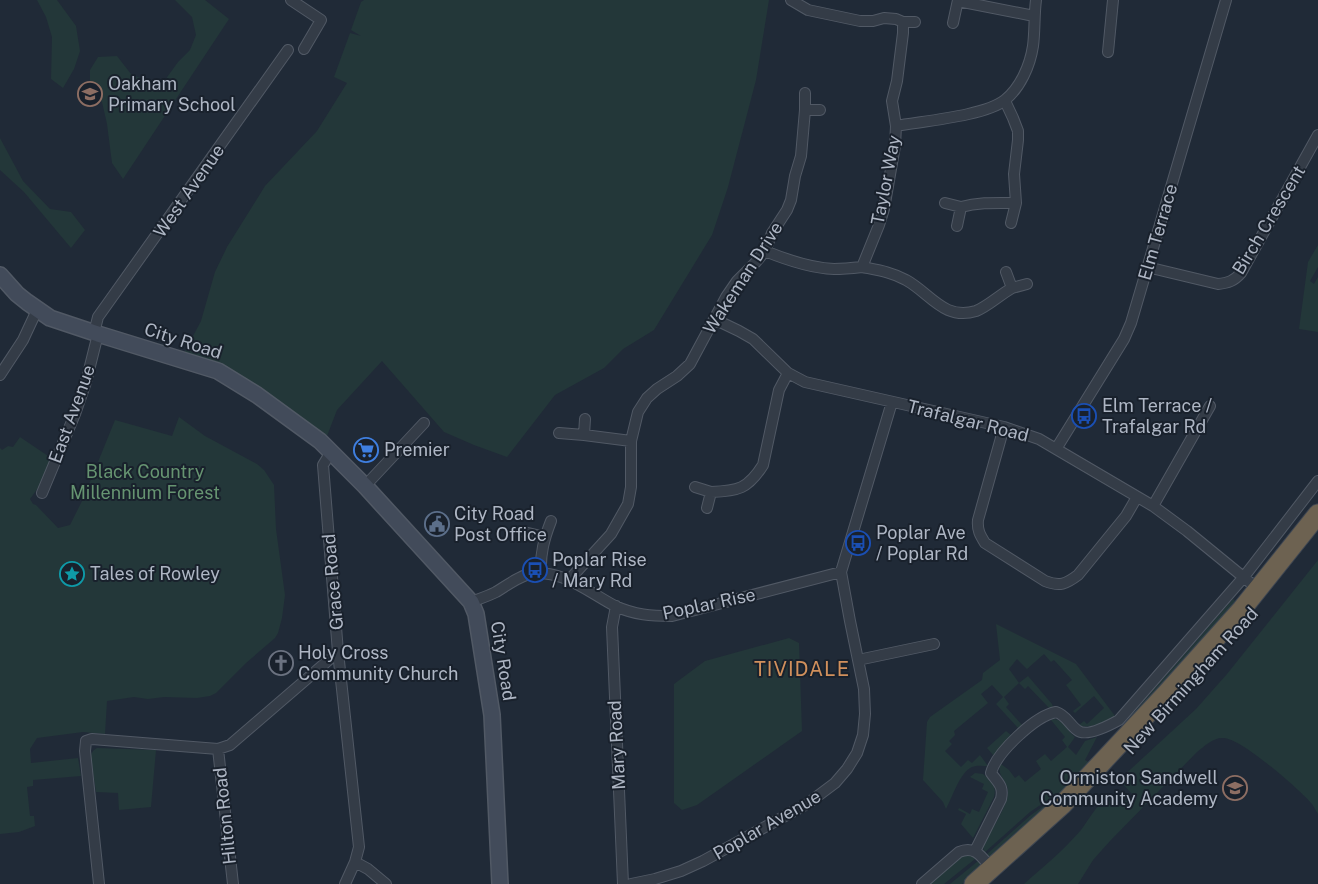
<svg xmlns="http://www.w3.org/2000/svg" width="1318" height="884" font-family="'Public Sans',sans-serif">
<rect width="100%" height="100%" fill="#202a37"/>
<path fill="#233739" d="M37 0H57L76 26 80 51 74 69 63 88 51 79 52 37 46 17Z
M175 0H205L229 19 123 179 112 163 107 124 102 102 90 85V70L98 57 117 56 131 74 151 83 165 80 178 62 190 50 196 35 192 17Z
M364 0H769L756 80 728 187 712 235 654 330 623 349 604 368 555 395 507 457 474 445 444 432 382 361 337 410 327 436 235 372 218 364 184 353 201 321 215 272 227 247 265 186 317 131 347 83 334 77 350 33 361 36 351 30 361 2Z
M0 138 23 181 50 209 71 212 85 230 71 248 24 192 0 170Z
M1318 245V267L1310 281 1314 284 1318 277V332L1299 329 1308 262Z
M179 417 205 436 257 464 264 470 274 485 276 529 285 595 282 618 278 633 275 638 246 663 216 693 210 696 197 698 164 697 148 699 134 697 107 701 105 734 83 732 37 738 30 749 31 763 78 758 81 776 33 780V786L27 787 30 816H34L35 826 19 832 0 834V448L2 450 8 446 13 447 20 437 51 458 43 481 30 499 33 504 36 505 58 528 70 525 83 499 115 420 172 436Z
M1318 560V814C1316 811 1314 807 1312 804 1299 789 1242 739 1224 738 1213 737 1205 746 1197 752L1110 841 1093 860 1078 884H1024C1043 867 1064 850 1081 830 1089 819 1095 808 1105 799L1119 806 1133 795 1119 780 1196 709 1227 674Z
M1233 599 1238 604 1112 745 1129 718Z
M996 624 1076 664 1115 716C1107 722 1088 730 1079 725L1084 721 1087 724 1104 708 1094 696 1075 713 1073 711 1081 705 1066 685 1072 680 1054 660 1051 662 1044 654 1027 669 1017 659 1009 669 1019 683 1028 676 1052 704 1053 707 1049 708 1028 686 1025 689 1019 683 1004 697 1009 704 1006 707 1022 725 1018 728 996 704 1003 697 992 685 981 694 988 703 954 731 955 735 949 741 952 744 945 751 961 767 968 760 972 763 980 755 988 766C983 766 977 765 972 767 960 772 952 798 946 809L943 802 923 780 927 722 930 717 982 680 983 673 1000 660Z
M789 638 799 643 802 731 697 805 682 810 674 803V684L705 661Z
M1054 719C1064 720 1068 732 1075 737L1068 747 1076 755 1085 741 1097 737 1085 760 1092 764 1061 791 1030 812 984 853 983 846C990 832 1007 807 1008 793 1009 781 995 775 1001 764L1009 770 1015 778 1019 775 1025 782 1041 769 1036 761 1045 754 1051 761 1067 747 1062 740 1065 737 1051 720Z
M1006 731 1011 735 994 756 987 748Z
M97 748 156 750 151 807 119 810 118 793 96 792 91 759C91 753 92 751 97 748Z
M975 773 983 774C991 781 997 785 994 797L973 838 961 824 966 814 958 810 959 808 970 814 972 809 979 812 988 792 982 789 984 784 970 777Z
M1059 795 990 858 987 854 1031 815Z
M965 855 972 856 975 859 944 884H929L961 857Z
M978 861 980 864V867L962 884H950Z"/>
<g fill="none" stroke-linecap="round" stroke-linejoin="round">
<defs>
<path id="street" d="M291 0 321 20 304 49
M791 0 808 10 860 21H873L884 18 896 19 903 22H915
M958 1 1034 16
M953 23 958 0
M1108 52 1113 0
M805 110H820
M896 126C923 121 985 116 1005 100 1020 88 1030 66 1033 46 1035 31 1034 15 1036 0
M945 203 961 207 957 226
M961 207C979 202 997 203 1016 203L1014 174 1018 140V131L1013 118 1005 101
M1011 223 1016 203
M765 251C787 260 810 268 834 269 843 269 853 268 862 267L879 225 884 209 895 146 896 126 892 101 897 81 903 33V22
M862 267C877 270 892 272 906 280 930 293 944 321 976 311 987 307 1001 294 1012 288
M1147 267 1218 284C1228 283 1234 281 1241 273L1318 135
M1006 272 1012 288 1027 284
M714 319 739 331 753 339 788 373 805 382 1004 427 1039 439 1153 506 1187 531 1258 589
M94 333 98 317 288 50
M0 375 23 340 37 310
M1004 427 978 520C977 530 980 535 985 543L1045 581C1060 587 1066 584 1078 575L1126 516 1137 497
M559 433 584 435 631 441
M584 435 585 419
M1056 449 1124 339 1131 323 1226 0
M331 452 323 465 338 652 359 847 355 862 345 884
M365 486 424 423
M695 487 711 492 707 508
M711 492C738 491 748 489 763 465L779 390 788 373
M42 493 75 414 86 382 98 334
M1153 506 1210 406
M524 532 545 537
M541 573C540 554 544 539 551 521
M569 580 611 534 628 504 631 487V441L638 412 647 398 657 389 677 376 690 364 726 297 737 281 756 262 765 251 772 233 787 210 791 200 795 176 801 156 805 110V93
M471 602C479 599 488 596 496 592 506 586 515 579 526 575 559 566 588 592 615 606 635 615 651 616 672 616L841 572
M616 606 612 627 623 884
M858 660 934 644
M218 749 233 884
M975 851 1001 799C1004 786 998 783 991 773 996 753 1035 716 1056 712 1066 715 1069 724 1077 730 1086 738 1110 725 1119 720L1243 578 1318 481
M355 862 368 869 386 884
M99 884 85 751 86 741 92 739 218 749 230 745 338 652
M631 884 655 879 681 871 703 861 807 804 835 783 847 769 857 753 863 735 865 714 864 689 850 621 841 572 892 402
M922 884 959 852C975 845 982 857 991 868"/>
<path id="secondary" d="M0 275 17 294 27 302 50 318 98 334 218 371 257 395 320 441 365 486 471 602 476 614 492 715 500 884"/>
<path id="highway" d="M974 884 1062 805 1165 695 1242 609 1318 514"/>
</defs>
<use href="#street" stroke="#515965" stroke-width="12"/>
<use href="#secondary" stroke="#515965" stroke-width="18"/>
<use href="#highway" stroke="#3e4652" stroke-width="21"/>
<use href="#street" stroke="#343c47" stroke-width="10"/>
<use href="#secondary" stroke="#424b5a" stroke-width="15"/>
<use href="#highway" stroke="#6d6251" stroke-width="19"/>
</g>
<defs>
<symbol id="school-ring" viewBox="-11 -11 22 22"><circle r="9.5" fill="#19212c" stroke="#8d6e63" stroke-width="1.5"/><path d="M0-5L7-2L0 1L-7-2ZM-4 1L0 2.5L4 1V4Q0 6-4 4Z" fill="#8d6e63"/></symbol>
<symbol id="bus-ring" viewBox="-11 -11 22 22"><circle r="9.5" fill="#19212c" stroke="#1a4fb4" stroke-width="1.5"/><path d="M-5-6H5V4H4V6H2V4H-2V6H-4V4H-5ZM-3.5-4V0h7V-4ZM-3.5 1.2v1.5H-2V1.2ZM2 1.2v1.5H3.5V1.2Z" fill="#1a4fb4"/></symbol>
<symbol id="supermarket-ring" viewBox="-11 -11 22 22"><circle r="9.5" fill="#19212c" stroke="#3f7fe0" stroke-width="1.5"/><path d="M-6-5.5h2.5l.6 2H6L4.5 2H-2.5L-4.4-4H-6ZM-1.5 3.2a1.3 1.3 0 1 0 .1 0ZM3 3.2a1.3 1.3 0 1 0 .1 0Z" fill="#3f7fe0"/></symbol>
<symbol id="civic-ring" viewBox="-11 -11 22 22"><circle r="9.5" fill="#19212c" stroke="#5c6f8a" stroke-width="1.5"/><path d="M-.6-6.5H3V-4.5H.6V-3L4-1V1h2V6H-6V1h2V-1L-.6-3ZM-1.2 2.5V6h2.4V2.5Z" fill="#5c6f8a"/></symbol>
<symbol id="sight-ring" viewBox="-11 -11 22 22"><circle r="9.5" fill="#19212c" stroke="#0f9aa8" stroke-width="1.5"/><path d="M0-6L1.8-2.2L6-1.7L2.9 1.2L3.7 5.4L0 3.3L-3.7 5.4L-2.9 1.2L-6-1.7L-1.8-2.2Z" fill="#0f9aa8"/></symbol>
<symbol id="church-ring" viewBox="-11 -11 22 22"><circle r="9.5" fill="#19212c" stroke="#6b7280" stroke-width="1.5"/><path d="M-1.2-6h2.4v3.5h3.3v2.4h-3.3V6h-2.4V-.1h-3.3v-2.4h3.3Z" fill="#6b7280"/></symbol>
</defs>
<g fill-rule="evenodd">
<use href="#school-ring" x="76" y="80" width="28" height="28"/>
<use href="#bus-ring" x="1070" y="402" width="28" height="28"/>
<use href="#supermarket-ring" x="352" y="436" width="28" height="28"/>
<use href="#civic-ring" x="423" y="510" width="28" height="28"/>
<use href="#bus-ring" x="844" y="529" width="28" height="28"/>
<use href="#bus-ring" x="521" y="556" width="28" height="28"/>
<use href="#sight-ring" x="58" y="560" width="28" height="28"/>
<use href="#church-ring" x="267" y="649" width="28" height="28"/>
<use href="#school-ring" x="1221" y="774" width="28" height="28"/>
</g>
<g text-anchor="middle" stroke-width="4" stroke-linejoin="round" paint-order="stroke">
<g font-size="18" fill="#aeb6c4" stroke="#19212c" text-anchor="start">
<text x="108" y="90">Oakham<tspan x="108" dy="21">Primary School</tspan></text>
<text x="1102" y="412">Elm Terrace /<tspan x="1102" dy="21">Trafalgar Rd</tspan></text>
<text x="384" y="456">Premier</text>
<text x="454" y="520">City Road<tspan x="454" dy="21">Post Office</tspan></text>
<text x="876" y="539">Poplar Ave<tspan x="876" dy="21">/ Poplar Rd</tspan></text>
<text x="552" y="566">Poplar Rise<tspan x="552" dy="21">/ Mary Rd</tspan></text>
<text x="90" y="580">Tales of Rowley</text>
<text x="298" y="659">Holy Cross<tspan x="298" dy="21">Community Church</tspan></text>
<text x="1218" y="784" text-anchor="end">Ormiston Sandwell<tspan x="1218" dy="21">Community Academy</tspan></text>
</g>
<g font-size="18" fill="#aeb6c4" stroke="#19212c">
<text transform="translate(886 180) rotate(-79)" y="6">Taylor Way</text>
<text transform="translate(189 191) rotate(-55)" y="6">West Avenue</text>
<text transform="translate(1269 220) rotate(-59)" y="6">Birch Crescent</text>
<text transform="translate(1158 232) rotate(-74)" y="6">Elm Terrace</text>
<text transform="translate(743 278) rotate(-57)" y="6">Wakeman Drive</text>
<text transform="translate(183 341) rotate(18)" y="6">City Road</text>
<text transform="translate(72 414) rotate(-70)" y="6">East Avenue</text>
<text transform="translate(968 421) rotate(14)" y="6">Trafalgar Road</text>
<text transform="translate(333 582) rotate(-95)" y="6">Grace Road</text>
<text transform="translate(709 604) rotate(-12)" y="6">Poplar Rise</text>
<text transform="translate(503 661) rotate(81)" y="6">City Road</text>
<text transform="translate(1191 681) rotate(-48)" y="6">New Birmingham Road</text>
<text transform="translate(617 745) rotate(-93)" y="6">Mary Road</text>
<text transform="translate(225 816) rotate(-96)" y="6">Hilton Road</text>
<text transform="translate(767 825) rotate(-30)" y="6">Poplar Avenue</text>
</g>
<g font-size="18" fill="#669471" stroke="#19212c">
<text x="145" y="478">Black Country<tspan x="145" dy="21">Millennium Forest</tspan></text>
</g>
<g font-size="20" letter-spacing="1" fill="#d1905c" stroke="#19212c">
<text x="802" y="676">TIVIDALE</text>
</g>
</g>
</svg>
